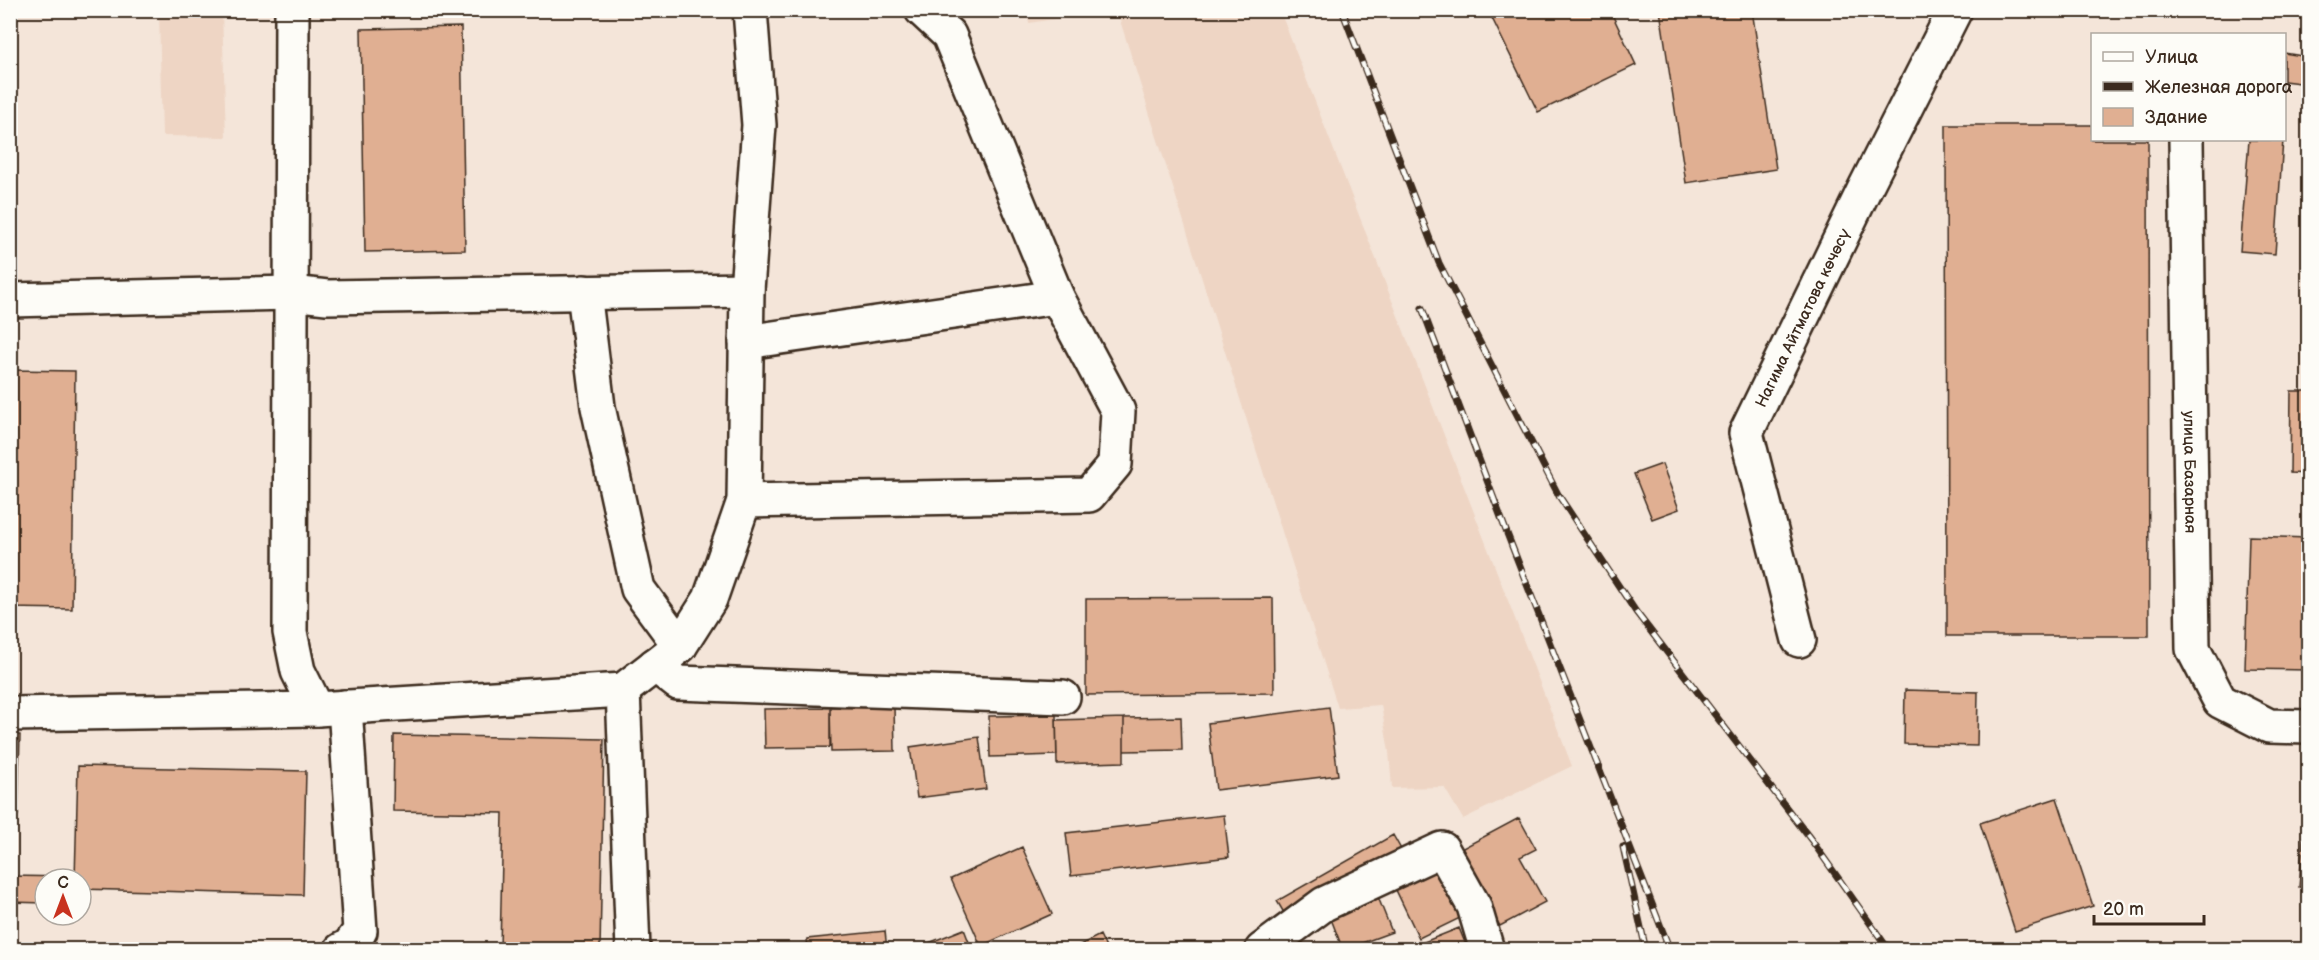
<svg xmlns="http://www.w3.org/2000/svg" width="2319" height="960" font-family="'Balsamiq Sans',sans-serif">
<rect width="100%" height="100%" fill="#f4e5d9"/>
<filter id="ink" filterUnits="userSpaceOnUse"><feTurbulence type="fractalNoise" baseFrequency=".0167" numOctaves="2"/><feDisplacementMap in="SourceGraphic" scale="12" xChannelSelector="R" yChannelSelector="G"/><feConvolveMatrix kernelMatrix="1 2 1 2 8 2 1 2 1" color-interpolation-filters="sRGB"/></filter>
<g filter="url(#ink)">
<path fill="#eed5c4" d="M1026 10H1106V11L1029 23Z
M159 11H222L226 137 162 136Z
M1117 11H1280L1572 766 1463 819 1444 787 1392 788 1389 752 1381 705 1338 708Z"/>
<path fill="#e0af92" stroke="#3b2a1e" stroke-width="1.5" d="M1488 10H1610L1636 65 1538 112Z
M1660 10H1752L1776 169 1686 183Z
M461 27 465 250 365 252 361 29Z
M2284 53 2308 57V84L2284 81Z
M1946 125H2092V140H2148L2149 636H1947Z
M2249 140H2283L2275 254 2240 251Z
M10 370 75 371 72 609 10 608Z
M2291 391H2308V474L2290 473Z
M1662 464 1679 509 1652 519 1634 474Z
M2249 536 2308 538V670L2245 669Z
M1273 598 1274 693 1086 695V599Z
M1905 690 1978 692 1977 746 1904 744Z
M894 707 895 751 831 752 830 708Z
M1329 707 1338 775 1216 790 1208 723Z
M830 708V747L765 748 764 709Z
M1056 715 1057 755 990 757 989 716Z
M1181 717 1182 750 1124 751V718Z
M1124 718V762L1057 764 1056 720Z
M10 735H20L18 815 10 814Z
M394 735 604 739 600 950H500L503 813 393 811Z
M979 737 986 789 917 798 910 747Z
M78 766 306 771 303 895 81 889V879H75Z
M2308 778V888L2299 887Z
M2057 798 2093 906 2015 931 1980 823Z
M1224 815 1229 857 1071 876 1066 833Z
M1519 818 1536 849 1520 857 1545 902 1500 926 1459 850Z
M1393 835 1403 853 1287 918 1277 901Z
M1022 847 1052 914 981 946 951 879Z
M1437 870 1460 918 1419 938 1396 890Z
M10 876 70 877V879H45V903L10 902Z
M1374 887 1392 932 1343 950 1326 906Z
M1459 928 1468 950H1404Z
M964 929 972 950H911Z
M885 931 887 950H808L807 939Z
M1100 935 1107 950H1070Z"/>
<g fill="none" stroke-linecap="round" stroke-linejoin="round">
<defs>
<g id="minor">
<path d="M292 10 290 632 298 671 317 709"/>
<path id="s1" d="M2186 140 2193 649 2220 701 2269 726 2308 727"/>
<path d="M584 292 598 407 638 589 680 646"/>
<path d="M10 300 292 293 327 297 747 290"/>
<path d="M746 342 1057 297"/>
<path d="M744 501 1089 495 1115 464 1118 411 1057 297 949 35 922 10"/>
<path id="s2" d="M1799 640 1746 433 1864 190 1955 10"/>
<path d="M655 665 678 683 1063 697"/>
<path d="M623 690 633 950"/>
<path d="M10 714 317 709 623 690 680 646 710 599 744 501 747 290 759 125 750 10"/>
<path d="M341 950 349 946 360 931 345 707"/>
<path d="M1262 950 1324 904 1442 849 1474 906 1487 950"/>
</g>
</defs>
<use href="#minor" stroke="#3b2a1e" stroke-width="38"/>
<use href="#minor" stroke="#fdfcf7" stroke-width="33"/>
<defs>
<path id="rail" d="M1342 10 1439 263 1559 496 1636 612 1812 841 1889 950
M1422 308 1508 536 1670 950
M1623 847 1646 950"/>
</defs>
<use href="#rail" stroke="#3b2a1e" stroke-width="7"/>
<use href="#rail" stroke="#fdfcf7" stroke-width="4.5" stroke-dasharray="14" stroke-linecap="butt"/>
</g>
</g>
<g text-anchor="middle" stroke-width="5" stroke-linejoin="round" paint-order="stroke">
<g font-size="16" fill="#3b2a1e" stroke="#fdfcf7">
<text dy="6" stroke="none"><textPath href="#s2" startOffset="342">Нагима Айтматова көчөсү</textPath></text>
<text dy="6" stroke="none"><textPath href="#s1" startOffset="332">улица Базарная</textPath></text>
</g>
</g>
<rect width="2319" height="960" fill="none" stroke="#fdfcf7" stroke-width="36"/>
<rect x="18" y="18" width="2283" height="924" fill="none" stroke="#3b2a1e" stroke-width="2" filter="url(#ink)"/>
<rect x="2091" y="33" width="195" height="108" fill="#fdfcf7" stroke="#afa8a0" stroke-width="1.5"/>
<rect x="2103" y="52" width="30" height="9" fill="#fdfcf7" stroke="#afa8a0" stroke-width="1.5"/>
<text x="2145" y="63" font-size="18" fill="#3b2a1e">Улица</text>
<rect x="2103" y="82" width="30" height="9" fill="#3b2a1e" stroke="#afa8a0" stroke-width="1.5"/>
<text x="2145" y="93" font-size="18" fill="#3b2a1e">Железная дорога</text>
<rect x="2103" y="108" width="30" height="18" fill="#e0af92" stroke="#afa8a0" stroke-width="1.5"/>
<text x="2145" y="123" font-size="18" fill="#3b2a1e">Здание</text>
<g transform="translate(63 897)"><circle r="28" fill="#fdfcf7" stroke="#afa8a0" stroke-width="1.5"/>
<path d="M0-4.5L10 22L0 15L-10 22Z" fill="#c8321e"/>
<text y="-9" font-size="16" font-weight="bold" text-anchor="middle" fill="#3b2a1e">С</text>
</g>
<path d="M2094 915v9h110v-9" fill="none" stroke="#3b2a1e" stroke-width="3"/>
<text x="2103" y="915" font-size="18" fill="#3b2a1e" stroke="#fdfcf7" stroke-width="4.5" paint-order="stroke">20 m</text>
</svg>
